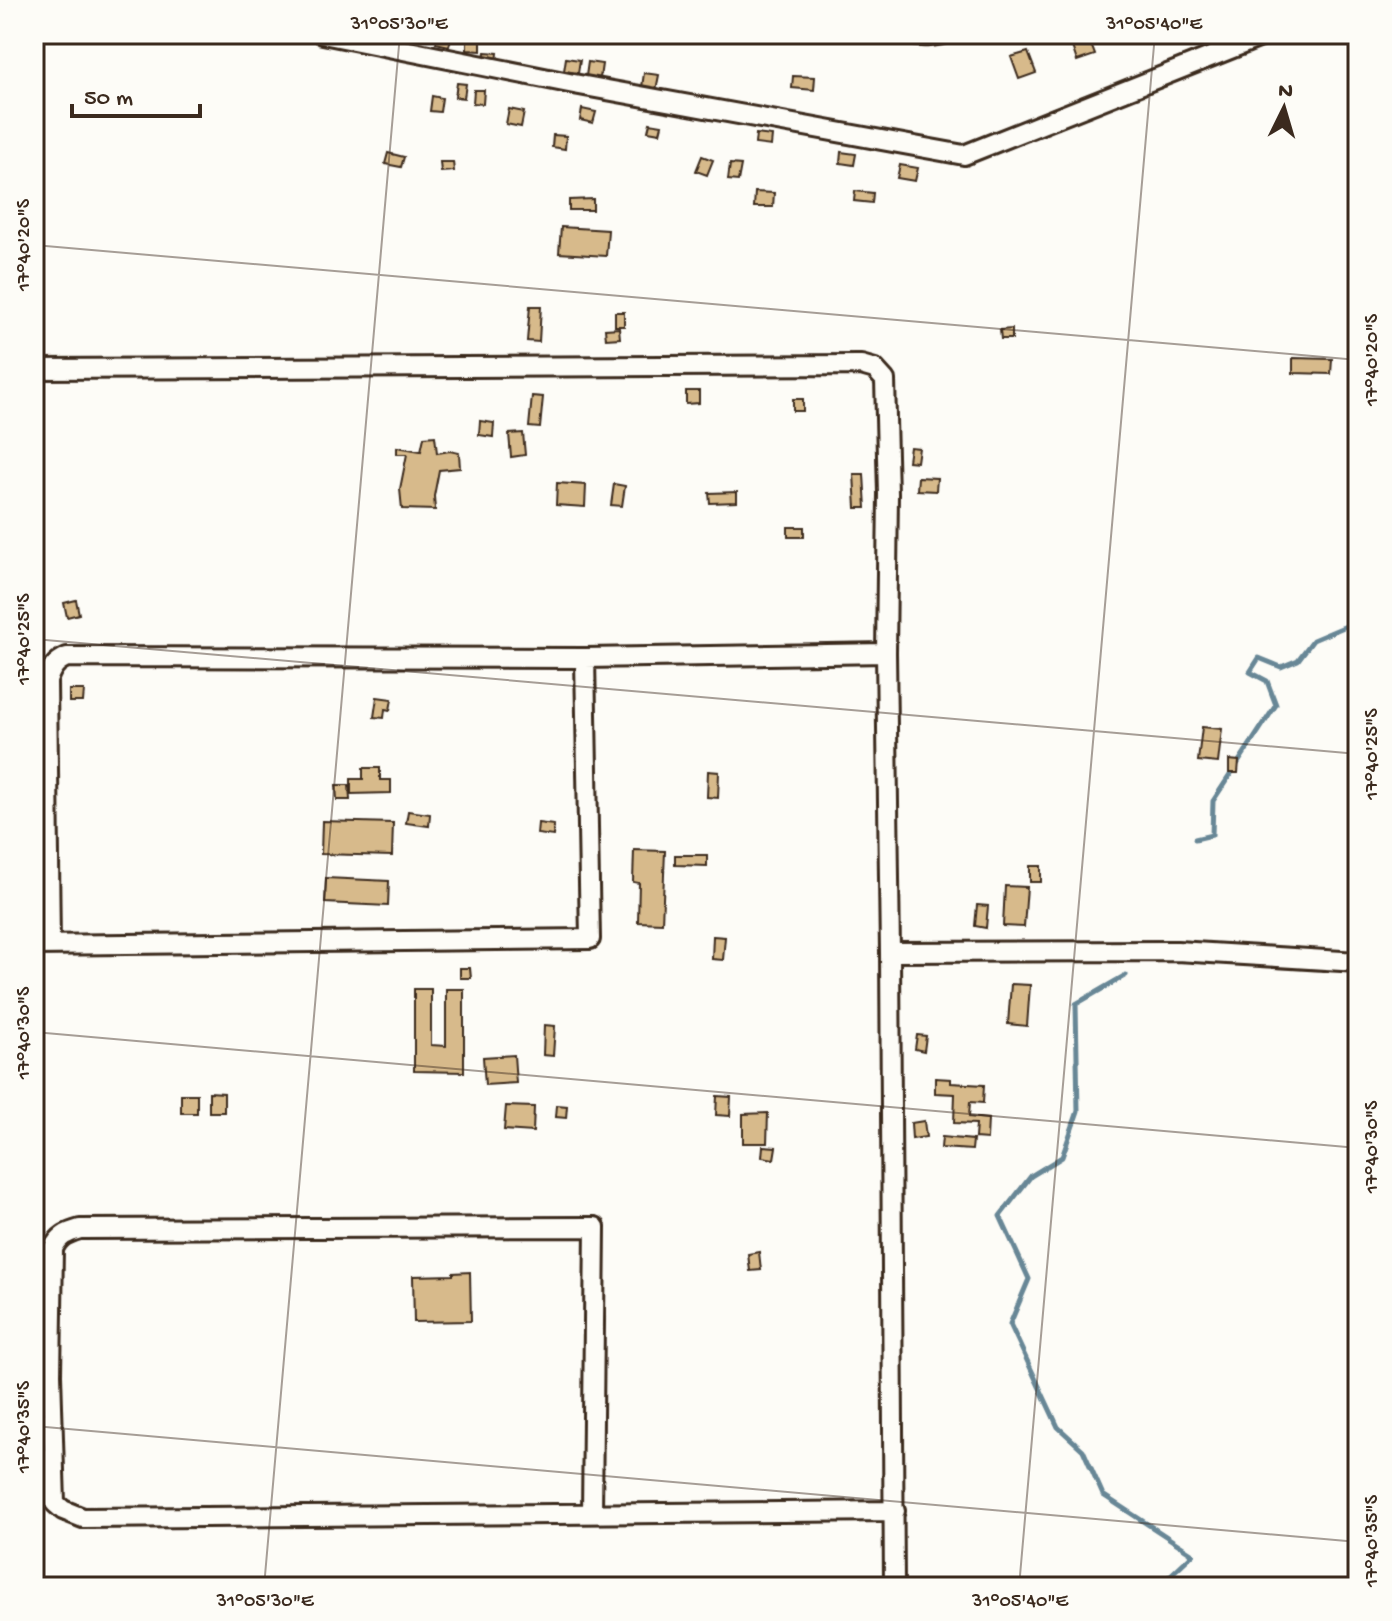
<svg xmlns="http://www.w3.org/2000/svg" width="1392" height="1621" font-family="'Gochi Hand',sans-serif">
<rect width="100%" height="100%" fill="#fdfcf7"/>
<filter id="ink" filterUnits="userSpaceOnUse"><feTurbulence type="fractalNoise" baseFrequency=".0125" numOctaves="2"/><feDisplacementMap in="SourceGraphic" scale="16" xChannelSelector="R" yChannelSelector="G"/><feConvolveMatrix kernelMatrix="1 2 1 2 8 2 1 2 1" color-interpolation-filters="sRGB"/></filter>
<g filter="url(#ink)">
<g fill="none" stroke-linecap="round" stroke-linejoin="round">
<path stroke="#688796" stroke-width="5" d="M1195 839 1212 835 1213 801 1276 705 1267 681 1250 672 1259 658 1281 667 1298 660 1313 640 1358 621
M1126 975 1076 1004 1078 1111 1062 1157 1031 1176 1000 1216 1029 1279 1010 1324 1058 1427 1083 1450 1103 1495 1193 1554 1158 1587"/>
</g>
<path fill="#d7ba8b" stroke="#3b2a1e" stroke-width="2" d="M438 34 452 35 449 46 436 43Z
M1087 34 1095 55 1077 61 1068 35Z
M1131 34H1148L1149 36 1133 41Z
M467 39H481V51L467 50Z
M485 52 498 53 497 62 484 60Z
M1028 52 1036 73 1019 79 1011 57Z
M566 58 580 60 578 73 564 71Z
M588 62 602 64 600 78 586 76Z
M644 73 659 75 656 90 642 87Z
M793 76 815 77 814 90 792 88Z
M457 83 466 84 464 98 455 97Z
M474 90H484L483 104 473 103Z
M432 96 442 98 440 112 430 111Z
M509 109 524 112 521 127 506 124Z
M582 109 596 112 593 123 580 120Z
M650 123 662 125 660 133 648 131Z
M756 134 772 136 771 146 755 144Z
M553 135 566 136 565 149 552 147Z
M841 152 856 154 854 165 840 163Z
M388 153 404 157 401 167 385 164Z
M702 156 713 160 707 175 696 171Z
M440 162H453L454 171 441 172Z
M730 164 741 165 738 181 728 180Z
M900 165 918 168 915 181 897 178Z
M855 191 873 193 872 203 854 201Z
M755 192 774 193 773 207H754Z
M593 199V210H569V200Z
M561 227 608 230 606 256 559 253Z
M530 306H541L539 342 527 341Z
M615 312H624V326H615Z
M619 328 620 338 606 339 605 329Z
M1012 329V339H1001L1000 330Z
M1293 358 1332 359 1331 374 1293 373Z
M686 391H699V403L686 404Z
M532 396 543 397 540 428 529 427Z
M793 399H803V411H793Z
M480 421 494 423 493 437 479 435Z
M523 433 525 455 511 457 509 434Z
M435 436 437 453 450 451 459 453 460 468 439 470 434 496 435 510 402 509 400 489 407 454H397V447L421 451 424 437Z
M910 447 919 448 917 462 908 461Z
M854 474H864L866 508H856Z
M918 477 937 478 936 491 917 490Z
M557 483 586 485 585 507 556 505Z
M614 484 625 486 622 506 611 505Z
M737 492V502L710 503 709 493Z
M788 527H804V537H788Z
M76 600 79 614 67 617 64 603Z
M69 690H84L83 702H69Z
M377 697 392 699 390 710 385 709 384 718 374 717Z
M1202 727 1222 729 1218 763 1198 761Z
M1229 760 1239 761 1238 773H1229Z
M363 768H380V780H391V793L351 794V779H363Z
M708 771 719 772 718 798 707 797Z
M336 785H349L350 800H337Z
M408 811 430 814 429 826 406 823Z
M322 821 393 823 392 856 321 854Z
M538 823 554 825 553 836 537 834Z
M634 850 665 851 662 923 638 922 639 883 633 882Z
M675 855H707V866L675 865Z
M1030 866H1041V882H1030Z
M326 878 389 881 388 906 325 903Z
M1005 886 1027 887 1024 927 1003 926Z
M977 905 988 906 986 928 975 926Z
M713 936 725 937 723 960 712 959Z
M460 968H470L471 978H460Z
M1011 984 1030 985 1027 1026 1008 1024Z
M414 989H431V1045L446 1046V989H464V1072L414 1071Z
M544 1025 555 1026 553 1056 543 1055Z
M917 1035 926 1036 924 1051 915 1049Z
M514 1055 516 1083 485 1085 483 1057Z
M935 1078 951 1079V1083L984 1085 983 1103 970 1102 969 1117 988 1119 987 1139 975 1138 976 1124 954 1123 955 1094 935 1093Z
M209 1092 224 1093V1112H209Z
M181 1094H197V1113H181Z
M717 1096 731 1097 730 1116 716 1115Z
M557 1105 567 1106 566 1118 556 1117Z
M506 1106 534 1107 533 1132 504 1130Z
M768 1113 767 1143H743V1114Z
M924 1121 926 1137 912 1139 911 1123Z
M942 1137 973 1140 972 1150 941 1148Z
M763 1146 776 1147 774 1159 762 1157Z
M759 1252 761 1270 750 1271 748 1254Z
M470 1272 471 1321 414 1322 413 1276 453 1275V1273Z"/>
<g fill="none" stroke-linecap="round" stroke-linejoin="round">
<defs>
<path id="service" d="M896 34C920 45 936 41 961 34"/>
<path id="minor" d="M323 34 574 84 964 155 1268 34
M34 369 861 365 875 369 885 380 888 494 886 653 585 658 67 657C55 662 51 669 47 681L50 945
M886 653 890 952 894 1587
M34 945 590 939 585 658
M890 952 1177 951 1358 962
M592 1513 595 1227 80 1229C66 1233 59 1236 53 1249L51 1374 55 1503 63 1510 83 1518 895 1511"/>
</defs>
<use href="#service" stroke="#3b2a1e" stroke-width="15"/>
<use href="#minor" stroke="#3b2a1e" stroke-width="24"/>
<use href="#service" stroke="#fdfcf7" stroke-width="9"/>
<use href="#minor" stroke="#fdfcf7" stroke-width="18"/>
</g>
</g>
<path fill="none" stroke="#3b2a1e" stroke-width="2" stroke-opacity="0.45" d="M34 245 1358 360M34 639 1358 754M34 1032 1358 1148M34 1426 1358 1542M264 1587 400 34M1019 1587 1155 34"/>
<rect width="1392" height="1621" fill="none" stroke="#fdfcf7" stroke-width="88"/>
<g transform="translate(1284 108) rotate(5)" stroke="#fdfcf7" stroke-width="6" paint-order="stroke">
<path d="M0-6L14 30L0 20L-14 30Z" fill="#3b2a1e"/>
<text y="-12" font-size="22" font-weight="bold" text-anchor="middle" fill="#3b2a1e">N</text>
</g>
<path d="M72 104v12h128v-12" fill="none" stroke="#3b2a1e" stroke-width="4"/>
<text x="84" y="104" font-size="24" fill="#3b2a1e" stroke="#fdfcf7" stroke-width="6" paint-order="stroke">50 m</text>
<rect x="44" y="44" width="1304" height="1533" fill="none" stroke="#3b2a1e" stroke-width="3"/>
<g font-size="20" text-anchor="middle" fill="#3b2a1e">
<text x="399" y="29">31°05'30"E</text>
<text x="1154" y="29">31°05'40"E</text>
<text transform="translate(22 245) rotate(-90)" y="7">17°40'20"S</text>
<text transform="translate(1370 360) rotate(-90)" y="7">17°40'20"S</text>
<text transform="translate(22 639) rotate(-90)" y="7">17°40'25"S</text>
<text transform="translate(1370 754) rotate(-90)" y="7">17°40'25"S</text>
<text transform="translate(22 1033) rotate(-90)" y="7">17°40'30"S</text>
<text transform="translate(1370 1147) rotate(-90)" y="7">17°40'30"S</text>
<text transform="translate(22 1427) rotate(-90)" y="7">17°40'35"S</text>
<text transform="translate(1370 1541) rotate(-90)" y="7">17°40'35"S</text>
<text x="265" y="1606">31°05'30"E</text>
<text x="1020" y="1606">31°05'40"E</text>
</g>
</svg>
